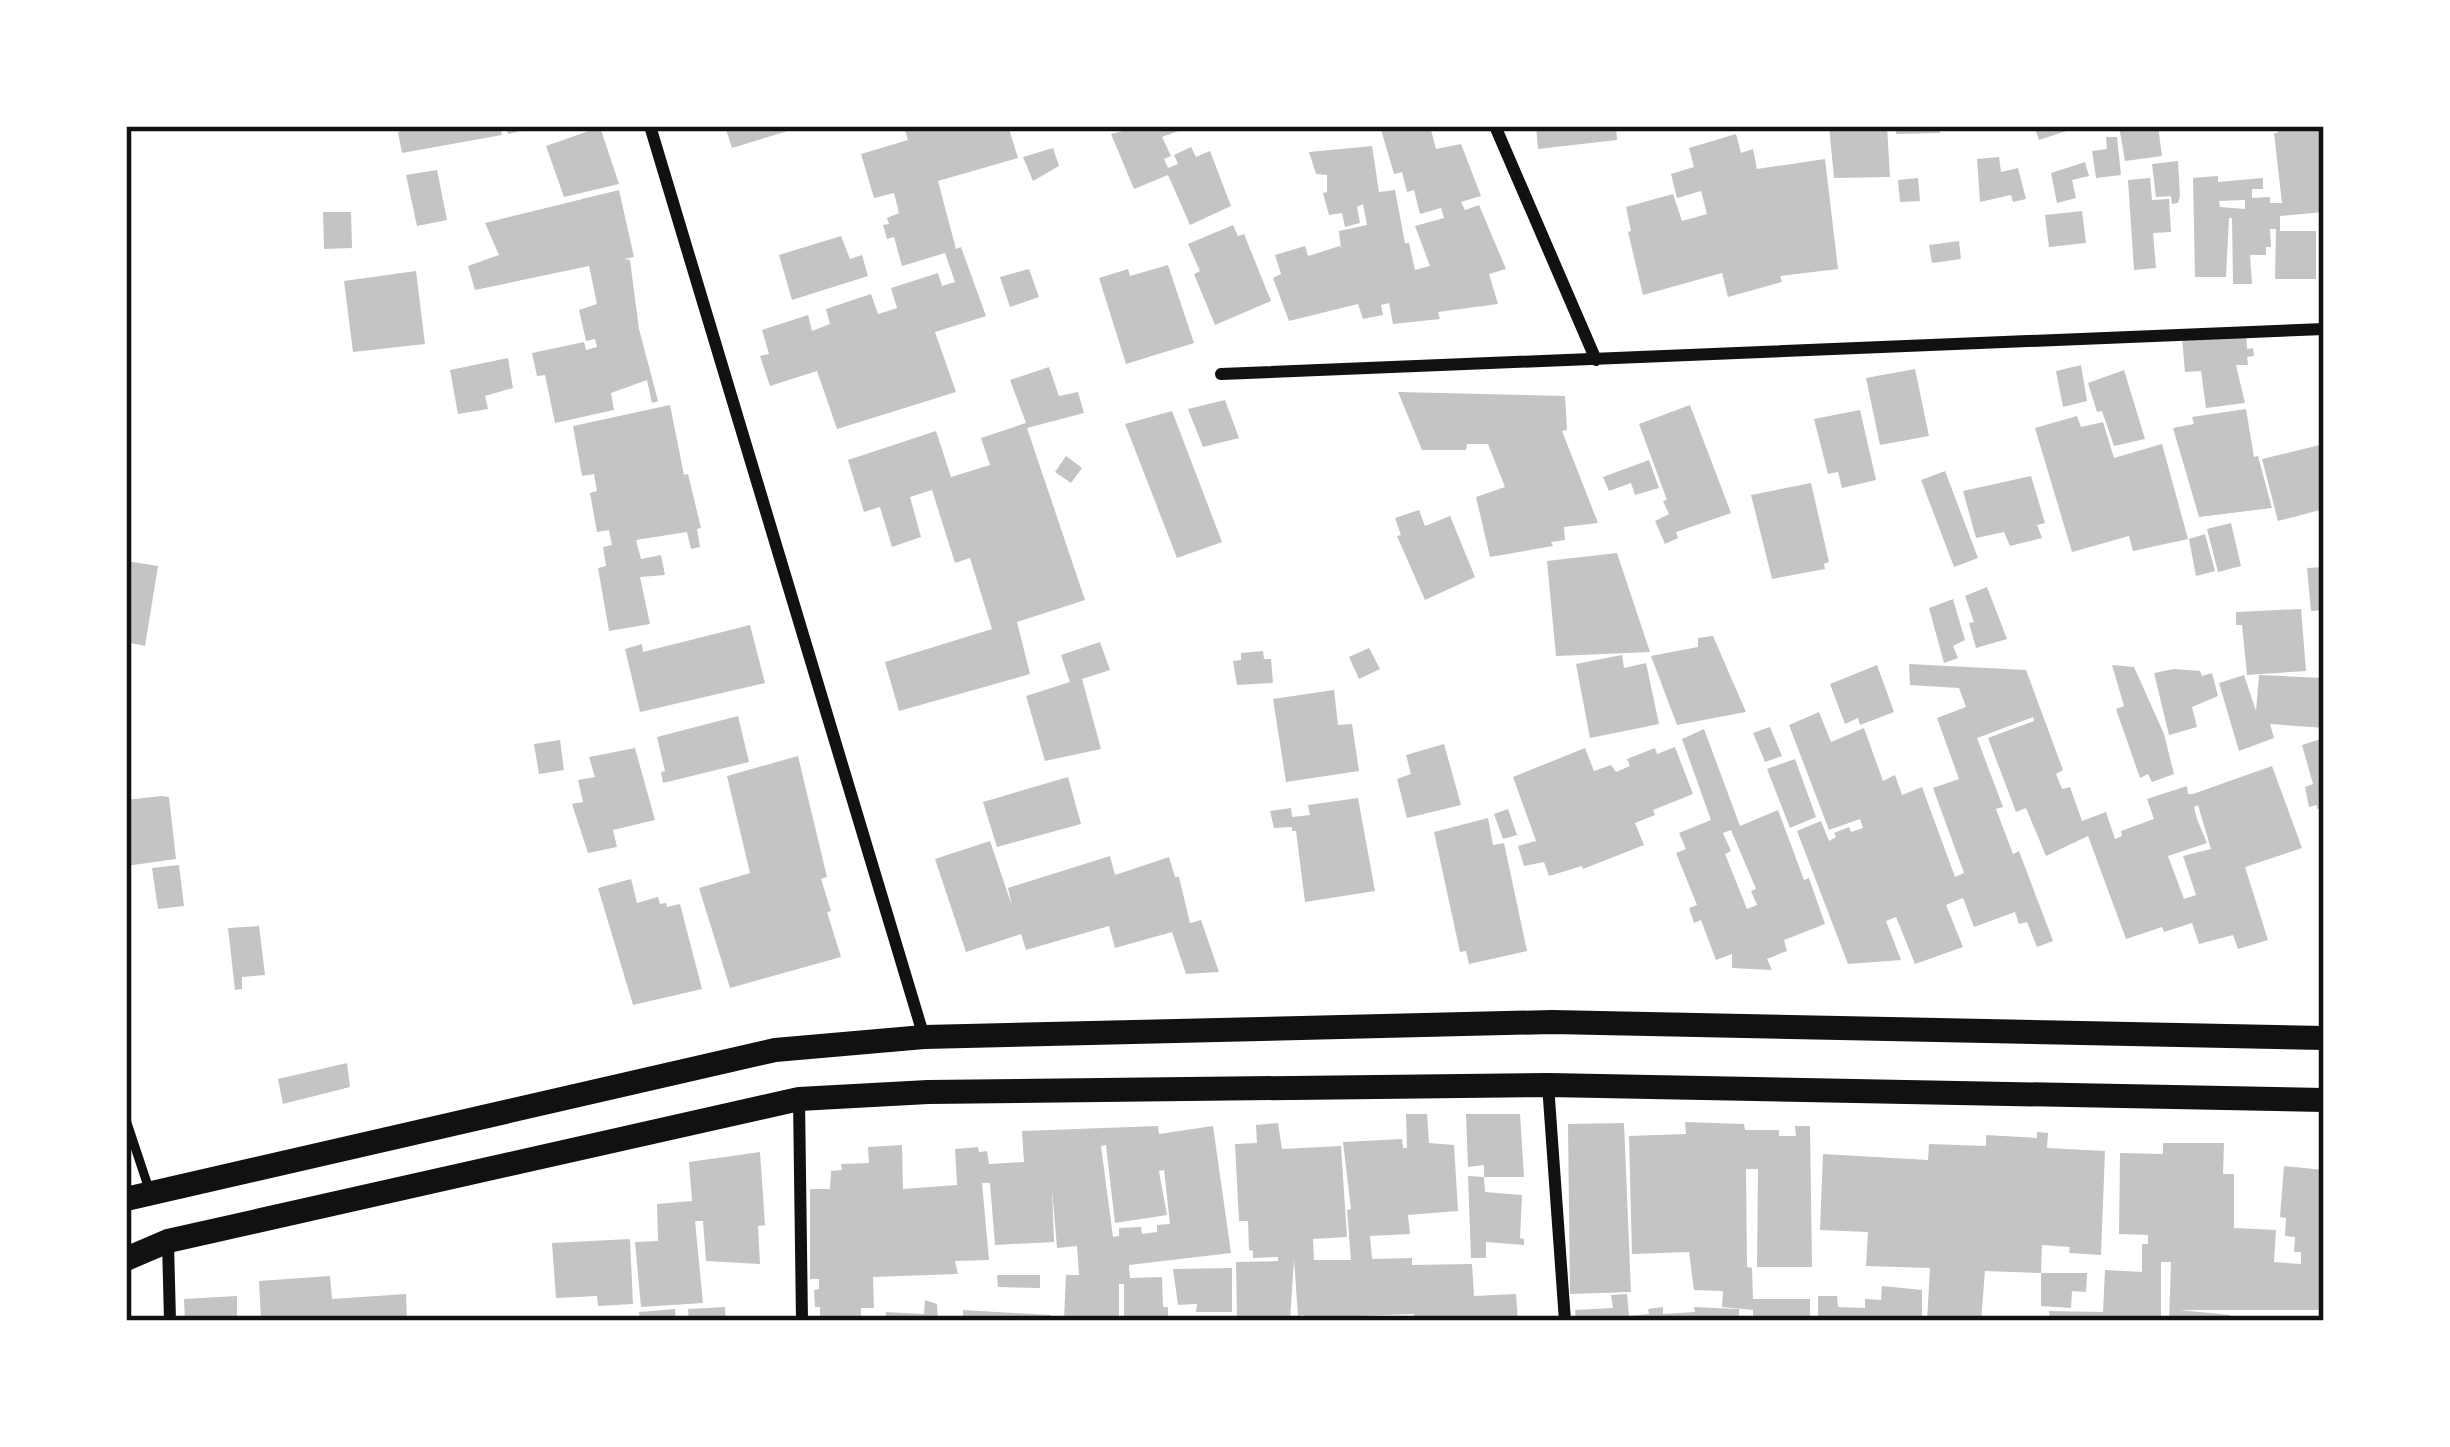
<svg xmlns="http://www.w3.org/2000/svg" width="2450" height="1447" font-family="Barlow,sans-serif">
<rect width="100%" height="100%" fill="#fff"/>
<path fill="#c4c4c4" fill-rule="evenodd" d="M426 126H500L502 135 402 153 398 132Z
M506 126H534V128L508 134Z
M725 126H801V127L732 148Z
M917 126H1008L1018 158 938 181 956 249 961 247 986 316 935 332 956 392 837 429 817 371 770 386 760 356 769 354 762 330 808 315 812 331 830 324 826 309 871 294 878 314 888 311 897 308 891 288 938 273 942 286 955 282 945 253 902 266 894 237 887 239 883 225 889 224 887 218 899 213 894 193 874 198 861 154 908 140 905 130Z
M1143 126H1176L1178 131 1162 137 1171 156 1164 159 1168 168 1178 164 1174 155 1191 147 1196 157 1210 151 1231 206 1190 225 1168 175 1134 189 1111 134Z
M1380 126H1430L1436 149 1461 144 1481 196 1461 202 1465 210 1479 205 1506 269 1489 274 1498 304 1438 312 1440 319 1393 324 1389 303 1381 305 1383 315 1363 319 1358 304 1289 321 1273 278 1281 274 1275 255 1305 246 1308 256 1340 246 1341 250 1339 231 1367 225 1363 204 1357 207 1360 223 1345 227 1342 213 1329 215 1323 193 1327 192V175L1316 174 1309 152 1372 146 1379 192 1395 190 1405 243H1409L1415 270 1430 266 1415 226 1444 218 1441 208 1420 214 1414 190 1407 192 1402 172 1394 174Z
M1536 126H1616L1617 140 1538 149Z
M1829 126H1887L1890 177 1834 178Z
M1896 126H1940V133L1896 134Z
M2034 126H2079V127L2039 140Z
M2119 126H2158L2162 156 2125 161Z
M2277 126H2324V212L2280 216V231H2316V279H2275L2276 229H2270L2271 247H2266V255H2250L2252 284H2233L2232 218H2229L2226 277H2195L2193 178 2218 176V182L2263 178V189H2252V198L2270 197V203H2282L2274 133H2278ZM2245 200V209L2220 207 2219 201Z
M600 127 619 184 564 197 546 146Z
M1736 134 1741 153 1753 149 1757 169 1825 159 1838 269 1780 276 1782 282 1728 297 1722 273 1643 295 1628 232 1631 231 1626 207 1673 194 1682 221 1707 214 1701 191 1677 198 1671 174 1694 167 1689 148Z
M2106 137H2117L2121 175 2096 178 2092 151 2107 149Z
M1053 148 1059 166 1033 181 1023 157Z
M1999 157 2001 172 2018 168 2026 199 2013 202 2011 195 1980 202 1977 159Z
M2178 161 2180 196 2178 203 2172 204 2171 196 2156 197 2152 164Z
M2085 162 2089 176 2072 180 2076 198 2057 203 2051 173Z
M437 170 447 220 417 226 406 175Z
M1918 178 1920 201 1900 202 1898 180Z
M2150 178 2152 200 2169 199 2171 232 2153 233 2156 268 2134 270 2128 180Z
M619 190 634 257 624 259 630 260 639 329 658 401 652 403 647 380 611 393 614 410 555 423 545 375 537 376 532 353 584 342 586 350 597 347 595 339 586 341 579 310 597 304 589 266 475 290 468 266 499 255 485 223Z
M2082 211 2086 243 2049 247 2045 215Z
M323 212H351L352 248 324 249Z
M1233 225 1238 236 1244 234 1271 301 1215 325 1194 274 1200 271 1188 244Z
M841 236 850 259 862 255 868 276 792 300 779 255Z
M1959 241 1961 259 1932 263 1929 245Z
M1168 265 1194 343 1126 364 1099 278 1128 269 1130 276Z
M1029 269 1039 297 1010 307 1000 277Z
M416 271 425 344 353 352 344 281Z
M2246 333 2247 349 2253 348 2254 356 2247 357 2248 365H2236L2245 403 2206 408 2201 371 2185 372 2182 337Z
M508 358 513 388 485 396 488 409 458 414 450 370Z
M2081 365 2087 401 2063 407 2056 371Z
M1049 367 1059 396 1078 392 1084 413 1027 428 1085 600 1017 622 1030 674 899 711 885 662 992 629 970 558 955 563 932 490 910 497 921 537 892 547 880 507 864 512 848 460 936 431 951 477 990 465 981 438 1026 423 1010 380Z
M1915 369 1929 436 1880 445 1866 378Z
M2124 370 2145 439 2114 446 2102 411 2097 412 2088 383Z
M1398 392 1565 396 1567 430 1562 431 1598 523 1564 527 1565 540 1551 542 1553 546 1490 557 1476 497 1505 487 1488 444H1467L1466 450H1422Z
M1225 400 1239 438 1203 447 1188 409Z
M670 405 684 475 688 474 701 528 697 529 700 547 691 549 687 532 636 540 641 559 661 555 665 575 640 577 650 624 609 631 598 568 606 566 603 547 612 545 609 530 597 532 590 493 597 491 594 474 582 476 573 426Z
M1690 405 1731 513 1676 532 1678 538 1665 544 1655 521 1669 514 1663 501 1667 500 1639 424Z
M2246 409 2254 457 2258 456 2272 508 2199 517 2173 428 2194 424 2192 417Z
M1860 410 1876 480 1842 488 1838 472 1828 474 1814 419Z
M1172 411 1222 542 1177 558 1125 424Z
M2077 416 2081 427 2103 422 2114 458 2162 444 2188 539 2133 551 2129 536 2072 552 2035 428Z
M2324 444V509L2278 521 2262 459Z
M1066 456 1082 468 1071 483 1055 472Z
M1649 460 1659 488 1635 495 1631 483 1609 491 1603 477Z
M1945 471 1978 558 1954 567 1921 480Z
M2031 476 2045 523 2037 525 2042 538 2010 546 2004 532 1976 538 1963 491Z
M1811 483 1829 562 1824 564 1825 569 1772 579 1751 495Z
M1419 510 1425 526 1450 516 1475 577 1425 600 1397 536 1401 535 1395 518Z
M2231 523 2241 566 2218 572 2207 529Z
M2205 534 2215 571 2196 576 2189 539Z
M126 547H131L126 561 158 566 145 646 126 642Z
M1617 553 1650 652 1556 656 1547 561Z
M2324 567V610L2311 611 2307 568Z
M1987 587 2007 639 1976 648 1969 623 1974 622 1965 596Z
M1953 599 1965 640 1953 646 1958 658 1944 663 1929 608Z
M2301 609 2306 671 2247 675 2242 625H2236V612Z
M750 625 765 683 640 712 625 649 642 644 643 652Z
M1713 636 1746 712 1677 725 1651 656 1698 647V638Z
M1100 642 1110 670 1082 679 1101 749 1045 761 1026 696 1070 682 1061 655Z
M1369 648 1380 669 1359 679 1349 657Z
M1263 651 1264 659H1271L1273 683 1237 685 1233 661 1241 660V653Z
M1622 655 1624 668 1646 663 1659 724 1590 738 1576 664Z
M1909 664 2026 670 2063 770 2056 774 2062 789 2070 787 2082 821 2106 812 2115 839 2122 836 2121 831 2154 819 2147 799 2187 786 2188 794H2193L2272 766 2302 848 2245 867 2268 940 2238 949 2233 935 2199 944 2192 923 2164 932 2162 927 2126 939 2088 836 2046 856 2026 808 2016 812 1988 738 2034 721 2033 717 1977 738 2003 807 1996 809 2013 854 2019 851 2053 941 2037 947 2027 922 2019 924 2015 912 1974 927 1963 898 1946 905 1963 947 1915 964 1896 917 1886 921 1901 960 1848 964 1797 831 1821 821 1829 841 1836 837 1834 833 1849 827 1851 832 1863 828 1860 819 1829 830 1789 725 1819 712 1831 742 1864 728 1883 781 1895 775 1902 795 1922 787 1955 877 1964 873 1933 788 1959 779 1937 718 1966 707 1959 688 1910 685ZM2198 805 2211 849 2183 856 2196 895 2184 899 2168 856 2207 843 2197 819 2194 807Z
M1877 665 1894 712 1860 725 1858 718 1845 724 1830 684Z
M2112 665 2134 667 2164 734 2174 774 2152 782 2148 774 2140 778 2116 709 2124 706Z
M2174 669 2200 671 2202 676 2212 673 2218 696 2192 707 2197 727 2169 735 2154 673Z
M2244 675 2256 711 2259 675 2323 678 2324 728 2270 724 2274 738 2239 751 2219 683Z
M1334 690 1338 725 1352 724 1359 771 1286 782 1273 699Z
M738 716 749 762 663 783 661 772 665 771 657 737Z
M1770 727 1782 756 1765 762 1753 733Z
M1704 729 1740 826 1778 810 1804 880 1809 878 1825 924 1784 940 1787 951 1767 959 1772 970 1732 968V954L1716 960 1701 920 1694 923 1689 908 1697 905 1676 853 1686 849 1679 833 1711 820 1682 739ZM1731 830 1756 889 1751 891 1757 905 1747 909 1725 854 1731 851 1723 833Z
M2324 738V807L2317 809V805L2309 807 2305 787 2313 784 2302 745Z
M560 740 564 770 539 774 534 744Z
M1444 744 1461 805 1407 818 1397 779 1411 774 1406 755Z
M1675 747 1693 794 1653 810 1655 815 1635 823 1644 845 1583 869 1582 866 1549 876 1544 862 1524 866 1518 846 1536 841 1513 777 1585 748 1594 771 1611 765 1616 772 1630 766 1627 759 1655 748 1657 754Z
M635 748 655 820 613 830 617 847 588 853 572 804 583 802 578 780 595 777 589 757Z
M798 756 827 877 821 879 831 911 827 912 841 957 730 988 699 888 750 873 727 776Z
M1795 759 1816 817 1790 828 1767 769Z
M1068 777 1081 824 997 847 983 802Z
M161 796 169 797 176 859 126 866V800Z
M1358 798 1375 891 1305 902 1296 831H1292V827L1274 828 1270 811 1291 808 1292 817 1310 815 1308 805Z
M1508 809 1517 835 1503 839 1494 814Z
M1488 818 1493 845 1504 843 1527 951 1469 964 1466 951 1460 952 1434 832Z
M990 841 1012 906 1008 888 1110 856 1115 875 1169 857 1175 877H1179L1190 923 1201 920 1219 972 1186 974 1172 932 1115 948 1109 926 1026 950 1021 934 966 952 935 859Z
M179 865 184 906 158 909 152 868Z
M631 879 637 903 658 897 660 904 666 903 667 907 680 904 702 989 633 1005 598 888Z
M259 926 265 975 242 977V989L235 990 228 928Z
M347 1063 350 1087 283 1104 278 1079Z
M1406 1114H1427L1429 1143 1454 1145 1458 1211 1408 1215 1410 1234 1370 1236 1372 1259 1412 1258V1265L1472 1264 1474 1296 1516 1294 1518 1321H1415L1414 1314 1354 1316 1355 1321H1304V1315L1298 1316 1294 1259 1290 1321 1237 1319 1236 1262 1278 1261V1257L1253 1258V1251L1249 1250 1248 1221H1239L1235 1144 1257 1143 1256 1125 1278 1123 1282 1149 1341 1146 1347 1237 1313 1239 1314 1260H1351L1347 1210 1351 1209 1343 1142 1402 1139 1403 1148H1407Z
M1466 1114H1520L1524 1177H1484V1165L1468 1167Z
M1685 1122 1744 1124 1745 1130H1779V1136H1796L1795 1126H1810L1812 1267H1757L1758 1169H1746L1747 1267 1752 1268 1753 1299H1810V1321H1753V1310L1722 1307 1723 1291 1694 1290 1689 1252 1632 1254 1629 1136 1686 1134Z
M1624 1123 1631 1292 1570 1294 1568 1124Z
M1158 1126 1159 1134 1213 1126 1231 1253 1129 1265 1130 1278 1162 1277 1163 1307H1168V1321H1124V1284H1119V1321L1064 1319 1066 1275H1079L1077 1246 1057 1248 1052 1189 1054 1242 995 1245 990 1183H982L989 1260 955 1261 958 1274 873 1277 874 1308H861V1321H820V1307H815L814 1290 819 1289V1279H810V1189H830L831 1171 842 1170 841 1164 869 1163 868 1147 902 1145 903 1189 957 1185 955 1149 978 1147 979 1152 987 1151 989 1164 1024 1162 1022 1131ZM1106 1145 1115 1223 1167 1215 1159 1171 1164 1170 1170 1224 1157 1225V1232L1142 1234 1141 1227 1119 1228V1236L1113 1237 1101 1146Z
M2037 1132 2048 1133 2047 1148 2105 1151 2101 1255 2069 1253 2070 1247 2042 1245 2041 1273 1985 1271 1981 1321H1927L1930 1268 1866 1266 1868 1232 1820 1230 1823 1154 1928 1160 1929 1144 1986 1146V1135L2037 1138Z
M2163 1143H2224L2223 1174H2234V1228L2276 1230 2274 1262 2301 1264V1252H2294L2295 1237 2285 1236 2286 1218 2280 1217 2284 1166 2324 1170V1310H2180L2230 1315 2229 1321H2169L2171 1262H2161V1321H2050L2049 1311 2103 1312 2105 1270 2142 1272V1244H2148V1235L2119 1234 2120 1153 2163 1154Z
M760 1152 765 1225 758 1226 760 1264 706 1261 703 1221H695L703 1303 641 1307 635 1242 658 1241 657 1204 692 1201 689 1162Z
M1468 1176 1484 1177 1485 1192 1522 1195 1520 1238 1524 1239V1245L1486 1242V1258H1471Z
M630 1239 633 1304 598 1306 597 1296 556 1298 552 1243Z
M1232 1268V1312H1196L1197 1304 1178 1305 1173 1269Z
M2041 1273H2087L2086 1292 2072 1291 2071 1308 2041 1306Z
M997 1275H1040V1288L998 1287Z
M330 1276 332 1299 406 1294 407 1321H261L259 1281Z
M1882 1286 1922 1290V1321L1865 1318V1321H1818V1296H1837L1838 1307 1865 1308V1299L1881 1300Z
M1627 1294 1629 1316 1649 1314 1648 1309 1663 1307V1314L1695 1312 1694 1307 1739 1309V1321H1576L1575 1310 1613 1308 1611 1295Z
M237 1296V1321H185L184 1299Z
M925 1300 937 1304 938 1321H885L886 1312 924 1314Z
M725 1307 726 1321H689L688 1309Z
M675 1309 676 1321H640L639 1312Z
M963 1310 1051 1315V1321H963Z"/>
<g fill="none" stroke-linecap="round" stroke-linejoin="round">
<path stroke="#111" stroke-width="9" d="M126 1120 149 1189"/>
<path stroke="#111" stroke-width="12" d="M650 126 924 1037
M1495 126 1596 360
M1221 374 2324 329
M1548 1085 1565 1321
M799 1099 802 1321
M168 1242 170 1321"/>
<path stroke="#111" stroke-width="24" d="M126 1199 775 1050 924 1037 1552 1022 2324 1038
M126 1259 168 1241 799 1099 928 1092 1548 1085 2324 1100"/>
</g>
<rect width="2450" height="1447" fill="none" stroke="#ffffff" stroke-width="258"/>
<rect x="129" y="129" width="2192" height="1189" fill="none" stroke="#111" stroke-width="4.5"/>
</svg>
